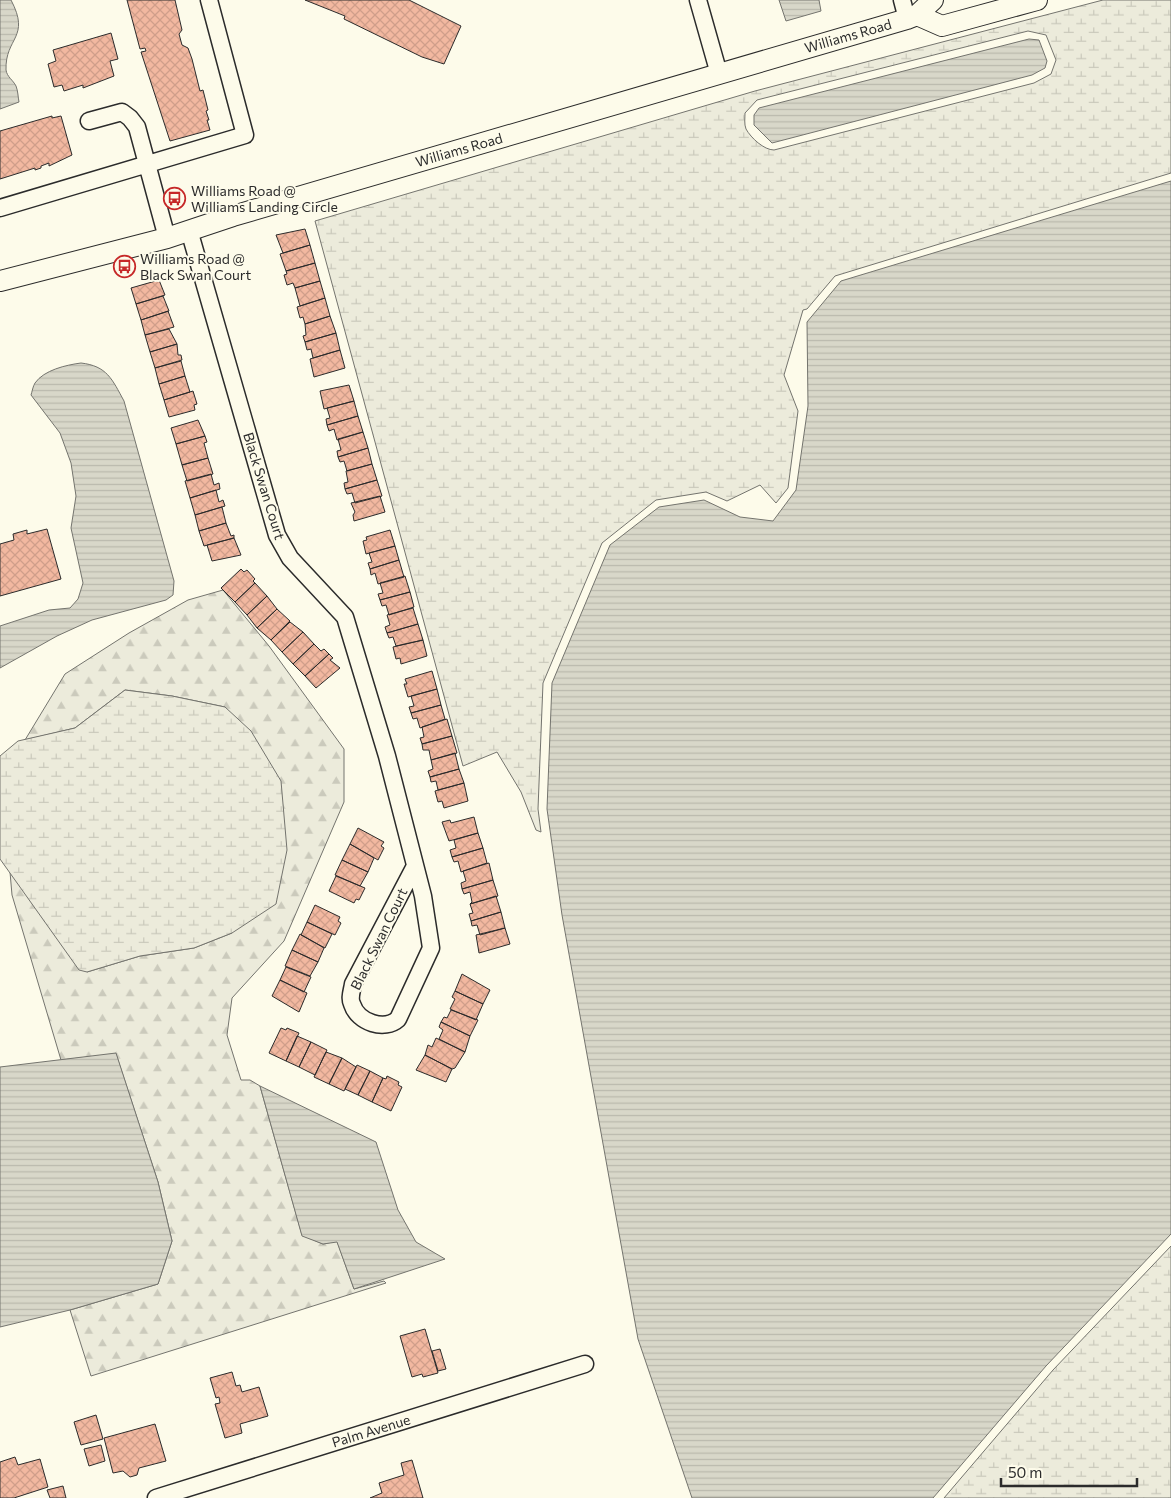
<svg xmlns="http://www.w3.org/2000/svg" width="1171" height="1498" font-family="Commissioner,sans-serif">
<defs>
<pattern id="forest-firs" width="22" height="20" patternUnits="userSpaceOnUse" patternTransform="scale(1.25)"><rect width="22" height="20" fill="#ecebdb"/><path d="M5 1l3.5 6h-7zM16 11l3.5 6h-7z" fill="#cbcabc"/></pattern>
<pattern id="wetland-marsh" width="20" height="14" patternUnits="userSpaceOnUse" patternTransform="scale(1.25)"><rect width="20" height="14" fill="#ecebdb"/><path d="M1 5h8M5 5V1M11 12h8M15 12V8" fill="none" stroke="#cbcabc"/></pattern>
<pattern id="water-rules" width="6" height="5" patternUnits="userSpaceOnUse" patternTransform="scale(1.25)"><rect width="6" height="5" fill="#d8d7c9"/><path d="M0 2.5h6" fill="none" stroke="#bab9ad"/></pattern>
<pattern id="building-cross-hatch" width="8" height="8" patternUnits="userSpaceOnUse" patternTransform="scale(1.25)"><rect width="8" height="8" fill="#f2b8a0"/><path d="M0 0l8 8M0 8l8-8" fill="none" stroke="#d09e8a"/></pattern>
</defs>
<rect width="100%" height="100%" fill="#fdfbea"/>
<path fill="url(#forest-firs)" stroke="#74746e" d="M223 590 269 646 344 749V802L284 941 232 998 227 1035 241 1080H250L260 1086 302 1235 323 1244 337 1241 354 1289 384 1281 386 1283 91 1376 70 1310 158 1284 172 1241 158 1182 116 1054 61 1060 12 895 10 872 87 972 140 956 194 948 232 933 225 707 172 696 125 690 75 728 25 740 65 674 129 633 188 600Z"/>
<path fill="url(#wetland-marsh)" stroke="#74746e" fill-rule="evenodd" d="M1103 0H1171V173L835 276 807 309 803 310 784 375 798 411 788 488 776 503 760 485 727 501 706 492 656 500 602 543 543 683 538 809 541 832 536 830 521 792 497 752 463 766 315 221 755 91ZM1028 31 1046 35 1056 60 1051 74 1034 83 774 150C764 150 751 138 746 129 744 124 745 118 745 113L757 100Z
M125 690 172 696 225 707 251 731 281 781 287 850 276 904 232 933 194 948 140 956 87 972 79 970 0 859V756L18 741 75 728Z
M1171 1246V1498H944L1053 1370Z"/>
<path fill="url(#water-rules)" stroke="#74746e" d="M0 0H11C31 38 5 37 6 70 7 77 13 80 16 86 18 91 18 97 19 102L0 109Z
M779 0H819L821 11 786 21Z
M1029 39 1039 40 1047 61 1045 68 1032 75 772 143 754 125V115L759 108Z
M1171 181V1234L1046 1366 933 1498H692L638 1339 562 915 547 809 552 683 610 545 659 507 704 500 740 517 773 521 796 490 808 406 807 322 841 281Z
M81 363C107 366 112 379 124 401L174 581 173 595 166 600 92 620 57 636 0 668V626L49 610 70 608 78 599 83 583 71 528 76 496 71 463 60 433 31 395C32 392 33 386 35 383 44 370 66 365 81 363Z
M116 1053 158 1182 172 1241 158 1284 70 1310 0 1327V1067Z
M260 1086 376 1142 398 1210 416 1242 445 1259 354 1289 337 1242 323 1244 302 1236Z"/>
<path fill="url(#building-cross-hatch)" stroke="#2b2b2b" d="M127 0H175L182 30 179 34 182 45 188 48 192 59 200 91 203 90 208 110 206 111 209 120H207L210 130 170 141 141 52 146 51 145 48 140 49Z
M305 0H409L461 26 444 64 422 57 344 19 345 16Z
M111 33 118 59 110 61 114 76 83 88V85L64 91 62 85 54 87 48 64 56 61 53 50Z
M52 116V118L61 116 72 155 49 166V163L41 166V168L35 170V168L0 179V131Z
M305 229 310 245 283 253 276 235Z
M310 245 315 263 286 271 280 254Z
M315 263 320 281 295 288 293 283 287 285 284 275 287 274 286 271Z
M159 280 165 295 136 304 131 288Z
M320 281 325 298 300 306 295 288Z
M163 296 169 311 141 320 136 304Z
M325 298 330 316 305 324 303 317 300 318 297 307Z
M168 311 174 327 145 335 141 320Z
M330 316 336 333 305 342 303 336 306 335 305 324Z
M169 329 177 344 150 352 145 335Z
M336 333 340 350 313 358 311 349 307 350 305 342Z
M177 344 178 355H181L182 360 155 368 150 352Z
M340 350 345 368 314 377 310 359Z
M181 361 185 376 159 384 155 368Z
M185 376 190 392 164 400 159 384Z
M349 385 354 401 324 409 320 391Z
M193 391 197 404 194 405 195 410 169 417 164 400Z
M354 401 358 416 327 425 326 419 330 418 327 408Z
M358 416 363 432 337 440 334 429 329 431 327 425Z
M198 420 205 436 176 444 171 428Z
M363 432 368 448 338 457 337 451 341 450 338 439Z
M205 436 207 442 204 443 208 458 182 465 176 444Z
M368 448 372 464 347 471 344 461 340 462 338 457Z
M208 458 213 474 187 481 182 465Z
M372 464 377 480 345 489 344 483 348 482 346 471Z
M211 474 214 485 219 483 220 489 190 498 185 481Z
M377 480 382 496 355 503 352 493 347 494 345 489Z
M216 490 219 502 223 500 225 506 195 515 190 498Z
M380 496 385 512 354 521 353 515 355 512 351 503Z
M222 507 226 523 199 531 195 515Z
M226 523 231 536 234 535V538L204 546 199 531Z
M47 529 61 579 0 596V544L14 540 13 534 27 530V534Z
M390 530 395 546 366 554 363 541 367 540 366 537Z
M234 538 241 555 212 561 207 545Z
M395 546 399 560 370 569 368 563 372 562 369 553Z
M399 560 404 577 378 584 375 573 371 575 370 569Z
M241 569 244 572 247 570 255 579 253 581 255 583 235 602 221 588Z
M405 576 410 592 380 600 378 594 383 593 380 583Z
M255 583 267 596 247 615 235 602Z
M410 592 414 607 389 615 386 605 382 606 380 600Z
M267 596 277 609 257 628 247 615Z
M413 608 418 624 387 633 385 627 390 625 387 615Z
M277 609 290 621 271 640 257 628Z
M290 622 303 632 282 652 271 640Z
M418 624 423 640 396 646 393 637 389 638 387 633Z
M303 632 314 644 293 664 282 652Z
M423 640 427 656 401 664 400 658 396 659 393 647Z
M314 644 321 651 324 649 329 654 305 676 293 664Z
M329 654 333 658 330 660 340 668 316 688 305 676Z
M432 671 437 689 408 697 404 684H407L405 679Z
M437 689 441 705 411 713 409 707 414 706 411 696Z
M441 705 445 719 420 728 417 718 413 719 411 713Z
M447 719 452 736 422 744 420 738 424 737 422 727Z
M452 736 457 753 431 760 429 750H423L422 744Z
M455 753 459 769 430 777 428 771 433 769 431 760Z
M459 769 464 783 438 790 436 781 431 782 430 777Z
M464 783 468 801 444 808 442 801 438 802 435 791Z
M474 817 478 833 449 841 442 822 450 820 451 823Z
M358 828 384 842 381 846 384 848 378 860 350 844Z
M478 833 483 848 452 857 450 850 456 848 454 840Z
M350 844 374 858 368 872 342 860Z
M483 848 487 863 461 872 458 861 454 862 452 857Z
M342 860 368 872 360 886 335 875Z
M489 863 493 880 462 889 461 883 466 881 463 871Z
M336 876 365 888 359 900 356 899 354 903 329 891Z
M493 880 498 896 470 904 472 902 470 892 464 894 462 889Z
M496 896 501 912 471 921 469 914 473 913 470 904Z
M315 905 340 917 338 921 341 923 335 935 307 922Z
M501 912 505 928 480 935 477 925 472 926 471 921Z
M307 922 332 934 325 948 301 935Z
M505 928 510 944 479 953 476 935Z
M300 934 324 948 318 962 292 950Z
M292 950 318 962 310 976 285 966Z
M286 967 311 977 304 992 280 980Z
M462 974 490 990 483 1004 455 991Z
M280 980 307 993 299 1012 272 996Z
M455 991 483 1004 476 1020 450 1009 455 999 452 997Z
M451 1010 478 1020 470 1036 441 1022 444 1017 447 1018Z
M441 1022 470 1036 465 1052 439 1039 443 1030 439 1027Z
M281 1028 286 1030 287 1028 299 1033 286 1061 269 1053Z
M297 1036 311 1042 299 1067 286 1061Z
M436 1038 465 1052 455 1068 452 1069 425 1055 428 1045 432 1047Z
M311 1042 327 1050 315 1075 299 1067Z
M326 1052 342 1058 329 1084 314 1077Z
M425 1055 452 1069 446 1082 416 1070Z
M342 1058 356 1067 344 1091 329 1084Z
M357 1065 370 1071 358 1095 345 1089Z
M370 1071 383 1078 372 1102 358 1095Z
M387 1076 399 1082 398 1085 402 1087 391 1111 372 1102 383 1078 386 1079Z
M425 1329 438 1373 423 1377 422 1374 412 1377 400 1336Z
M440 1349 446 1369 438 1371 432 1351Z
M232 1372 236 1386 240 1385 242 1392 259 1387 268 1416 240 1424 242 1433 225 1438 215 1404 220 1403 219 1397 216 1398 210 1378Z
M96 1415 103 1439 81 1445 74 1422Z
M155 1424 166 1461 139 1468 137 1475 130 1477 123 1471 113 1473 104 1438Z
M101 1445 105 1461 89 1466 84 1449Z
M15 1457 18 1465 40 1459 48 1487 14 1498H0V1462Z
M412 1460 423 1498H370L382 1493 379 1483 404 1475 401 1463Z
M63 1486 66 1498H50L47 1490Z"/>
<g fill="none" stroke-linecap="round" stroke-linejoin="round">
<defs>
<path id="minor" d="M698 0 719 74
M902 0 907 19
M89 121 122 112 130 118 137 127 167 238
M0 208 245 135 209 0
M189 230 277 535 290 558 345 617 387 756 423 896 431 948 398 1019C385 1031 358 1023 352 1004 349 998 352 991 353 984L415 866
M156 1498 585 1364"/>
<path id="tertiary" d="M917 15 942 26 1037 0
M0 281 167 238 233 216 907 19 917 15 933 0"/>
</defs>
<use href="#minor" stroke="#2b2b2b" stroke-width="19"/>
<use href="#tertiary" stroke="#2b2b2b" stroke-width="22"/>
<use href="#minor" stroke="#fdfbea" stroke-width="16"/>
<use href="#tertiary" stroke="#fdfbea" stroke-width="20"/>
</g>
<defs>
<symbol id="bus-ring" viewBox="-11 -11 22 22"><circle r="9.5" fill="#fdfbea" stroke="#c62828" stroke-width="1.5"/><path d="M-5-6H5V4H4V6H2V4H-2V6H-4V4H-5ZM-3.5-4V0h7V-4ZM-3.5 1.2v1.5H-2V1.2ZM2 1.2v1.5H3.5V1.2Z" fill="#c62828"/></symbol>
</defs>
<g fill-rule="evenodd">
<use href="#bus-ring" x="162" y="186" width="25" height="25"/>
<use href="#bus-ring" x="112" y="254" width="25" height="25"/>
</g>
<g text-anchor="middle" stroke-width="4" stroke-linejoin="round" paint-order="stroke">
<g font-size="14" fill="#2b2b2b" stroke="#fdfbea">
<text transform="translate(848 36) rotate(-16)" y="5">Williams Road</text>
<text transform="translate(459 150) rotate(-16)" y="5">Williams Road</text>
<text transform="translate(264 486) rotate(73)" y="5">Black Swan Court</text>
<text transform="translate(379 939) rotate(-64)" y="5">Black Swan Court</text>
<text transform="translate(371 1431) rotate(-17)" y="5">Palm Avenue</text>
</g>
<g font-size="14" fill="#2b2b2b" stroke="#fdfbea" text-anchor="start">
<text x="191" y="196">Williams Road @<tspan x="191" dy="16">Williams Landing Circle</tspan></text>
<text x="140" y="264">Williams Road @<tspan x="140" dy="16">Black Swan Court</tspan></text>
</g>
</g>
<path d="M1001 1478v8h136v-8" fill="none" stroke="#2b2b2b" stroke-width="2.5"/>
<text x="1008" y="1478" font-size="15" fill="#2b2b2b" stroke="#fdfbea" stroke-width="4" paint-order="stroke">50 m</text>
</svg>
